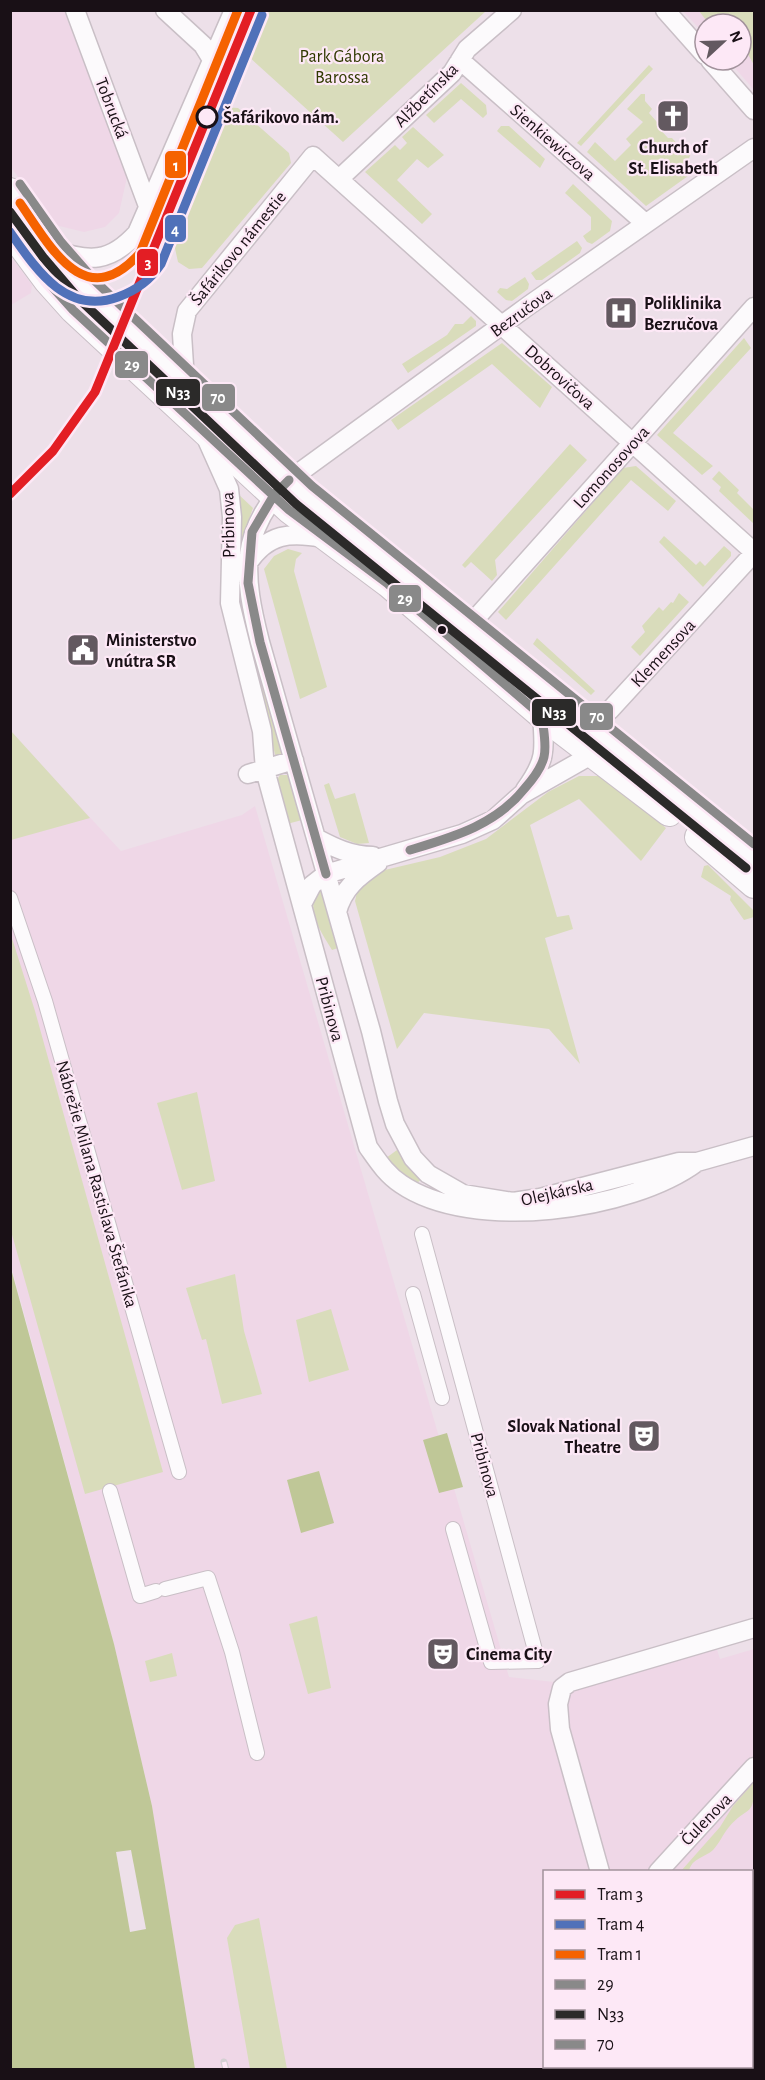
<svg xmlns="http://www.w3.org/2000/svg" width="765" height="2080" font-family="'Alegreya Sans',sans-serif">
<rect width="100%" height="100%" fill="#ede0e9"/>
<path fill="#efd7e7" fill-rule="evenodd" d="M10 11H64L127 177 119 213 105 227 84 232 51 224 11 167Z
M683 11H754V90L728 60H741V24H705V35Z
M10 255 32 285 31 293 11 305Z
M10 731 121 851 242 815 255 806 509 1677 581 1685 715 1644 720 1659 754 1649V2069H195L152 1806 114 1644 11 1265ZM544 1872H752V2066H544Z"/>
<path fill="#d9dcbb" d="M266 11V10L486 11 343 142 248 56Z
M699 11H754V65L741 42V24H709Z
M649 65 653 69 581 146 577 143Z
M461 83 486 105 487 114 483 118 461 99 434 123 426 115Z
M641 94H645V101L652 109 649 113 657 122V126L668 138H672L680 147 684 145 691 153 686 166 688 176 646 206 587 152 595 142 615 161 631 145 626 139 643 122 627 109Z
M224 107 238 108 289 153 291 163 202 268 189 269 178 262 171 230Z
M501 126H509L545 159 540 168 497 131Z
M413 127 444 155 428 168 417 159 397 180 432 214 422 224 365 172 395 145 400 150 407 143 402 137Z
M573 184 612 221 610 231 592 244 587 242 583 236 591 230V217L565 193Z
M577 241 582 248 580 253 542 280H536L531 273Z
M525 277 529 284 528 289 512 301 506 300 497 292 500 288 507 289Z
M471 316 476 321V326L408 373 402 364 447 335 455 324H463Z
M744 338 751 348 673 433 713 466 702 475 657 435Z
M502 343 552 387 540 408 492 364 398 430 391 420Z
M570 444 587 460 495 560 497 575 492 581 471 562 465 568 462 565Z
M636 466 676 501 668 511 631 480 506 620 498 612 623 468Z
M719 471 739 490 737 493 754 510V524L719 491 721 487 712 479Z
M237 493 253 508C232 565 238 583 253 640L246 642 234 590Z
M664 536 696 565 700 561 705 566 724 546 731 552V556L703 587 659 542Z
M288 549 302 553 296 559 294 571 327 687 300 699 264 569 274 556Z
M679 593 689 602 640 656 631 647 645 632 642 626 659 607 663 611 671 602 673 603Z
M537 638 595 691 591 695 533 644Z
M256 648 283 752 276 758 248 650Z
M11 731 90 818 11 840Z
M280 775H287L292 779 302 820 287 824 275 783Z
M579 776H602L666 828 641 861 579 799 530 825 557 917 569 915 573 929 545 938 580 1064 549 1029 424 1013 397 1049 355 901 357 892 372 873 440 857 486 839 548 792Z
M329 783 335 799 355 793 369 843 357 844 340 837 324 785Z
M708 865 754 911V917L744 920 730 900 731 896 701 877 704 866Z
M321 885 338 948 332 950C318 927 304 909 321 885Z
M10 932 35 1011 163 1472 85 1494 11 1231Z
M197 1092 215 1181 182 1190 157 1103Z
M397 1150 422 1179 417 1183 400 1173 386 1158Z
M235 1274 244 1331 262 1394 222 1404 206 1339 202 1340 186 1288Z
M331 1309 349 1370 309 1382 296 1320Z
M317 1616 331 1688 308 1694 289 1624Z
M172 1653 177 1676 150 1682 145 1661Z
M754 1782C755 1819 747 1805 729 1827 723 1834 719 1844 713 1850 704 1858 692 1858 689 1871H681L720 1827 733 1806Z
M259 1918 287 2069H250L227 1938 235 1925Z"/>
<path fill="#bfc797" d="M10 1265 114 1644 152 1806 195 2069H11Z
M447 1433 463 1487 439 1493 423 1440Z
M319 1471 334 1523 301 1533 287 1480Z"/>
<path fill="#ede0e9" d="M131 1850 146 1929 130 1932 116 1852Z"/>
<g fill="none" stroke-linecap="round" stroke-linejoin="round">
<defs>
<path id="pedestrian" d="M10 898 45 1001 179 1472
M422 1234 538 1661 491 1662 453 1529
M413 1294 442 1398
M110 1491 140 1596 156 1591
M165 1589 208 1578 232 1652 257 1753"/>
<path id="minor" d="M75 10 148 206
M165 10 203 45 211 58
M665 10 705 55
M460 60 645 223
M710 60 754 110
M754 148 528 306 289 480C238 532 243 575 260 642L371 1031 388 1101 395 1124 413 1158 428 1174 463 1194 513 1202 540 1198 679 1162H697L754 1146
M339 179 452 73 467 49 512 10
M54 250C89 262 110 263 137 233L234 10
M185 381 182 334 187 311 313 156 754 552
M208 442 229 489 232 517 230 603 262 731 265 770 368 1147C378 1161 386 1174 401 1184 472 1233 631 1211 697 1162
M248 563C268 533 290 532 324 538
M468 627 754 307
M577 727 589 725 610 710 754 553
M248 774 294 760
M525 790C546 761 545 751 542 716
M316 838C335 848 351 856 373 856
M302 904 312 885 326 874 462 834 493 820 521 795 593 754 603 753
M337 912C343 888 358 877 378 863
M600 1872 560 1729 558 1704 562 1688 570 1682 754 1628
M658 1872 754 1767
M658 2066 659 2070"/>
<path id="secondary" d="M10 191 52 249 86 289 304 495 754 859
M10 231 47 281 73 310 289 510 388 584 542 716 669 813
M698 837 754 885"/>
</defs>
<use href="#pedestrian" stroke="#c9bfc6" stroke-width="16"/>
<use href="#minor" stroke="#c9bfc6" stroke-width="21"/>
<use href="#secondary" stroke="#c9bfc6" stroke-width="28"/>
<use href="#pedestrian" stroke="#fcfafc" stroke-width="14"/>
<use href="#minor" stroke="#fcfafc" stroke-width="18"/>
<use href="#secondary" stroke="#fcfafc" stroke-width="26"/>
<defs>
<path id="rail" d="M224 2062 226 2070"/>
</defs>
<use href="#rail" stroke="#d4d0d3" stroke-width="7"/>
<use href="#rail" stroke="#fde8f6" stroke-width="4.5" stroke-dasharray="14" stroke-linecap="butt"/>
<defs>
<path id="bus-1" d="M10 232 47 281 73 310 289 510 388 584 542 716
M289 480 274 495 252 532 248 583 260 642 326 874
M410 850C453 837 496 825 525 788 533 779 541 769 544 757 547 744 543 729 542 716"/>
<path id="bus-2" d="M10 212 43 257 78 298 296 504 746 868"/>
<path id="bus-3" d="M20 184 61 242 95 281 312 486 754 844"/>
</defs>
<use href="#bus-1" stroke="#fde8f6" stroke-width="14"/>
<use href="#bus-2" stroke="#fde8f6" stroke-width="14"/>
<use href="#bus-3" stroke="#fde8f6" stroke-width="14"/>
<use href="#bus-1" stroke="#898989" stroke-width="9"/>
<use href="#bus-2" stroke="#2b2a29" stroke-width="9"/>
<use href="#bus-3" stroke="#898989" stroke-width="9"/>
<defs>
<path id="tram-1" d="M10 494 53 451 95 392 251 10"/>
<path id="tram-2" d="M10 232C36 269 66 316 118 297 135 291 151 279 161 264L262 15"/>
<path id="tram-3" d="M20 203C50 246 85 315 140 253L238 10"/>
</defs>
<use href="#tram-1" stroke="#fde8f6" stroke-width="14"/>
<use href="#tram-2" stroke="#fde8f6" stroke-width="14"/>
<use href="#tram-3" stroke="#fde8f6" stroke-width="14"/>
<use href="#tram-1" stroke="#e31e24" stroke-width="9"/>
<use href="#tram-2" stroke="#5071b9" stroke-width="9"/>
<use href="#tram-3" stroke="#f56200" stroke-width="9"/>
</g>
<defs>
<symbol id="church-square" viewBox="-11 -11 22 22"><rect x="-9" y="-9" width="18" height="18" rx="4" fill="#635960" stroke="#fde8f6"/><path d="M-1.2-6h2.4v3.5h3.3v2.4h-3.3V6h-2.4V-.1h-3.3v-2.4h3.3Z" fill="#fff"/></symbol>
<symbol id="hospital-square" viewBox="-11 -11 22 22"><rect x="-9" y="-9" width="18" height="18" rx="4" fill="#635960" stroke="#fde8f6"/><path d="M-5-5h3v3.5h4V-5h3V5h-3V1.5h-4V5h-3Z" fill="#fff"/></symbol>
<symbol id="civic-square" viewBox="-11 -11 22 22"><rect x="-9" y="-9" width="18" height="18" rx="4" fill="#635960" stroke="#fde8f6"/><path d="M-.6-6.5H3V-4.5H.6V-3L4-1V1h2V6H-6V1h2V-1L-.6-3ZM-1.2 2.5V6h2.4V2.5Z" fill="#fff"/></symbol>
<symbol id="theatre-square" viewBox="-11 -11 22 22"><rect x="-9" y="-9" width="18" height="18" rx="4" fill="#635960" stroke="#fde8f6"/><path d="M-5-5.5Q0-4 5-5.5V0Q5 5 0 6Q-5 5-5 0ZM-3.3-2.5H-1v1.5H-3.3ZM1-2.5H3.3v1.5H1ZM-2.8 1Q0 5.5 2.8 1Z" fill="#fff"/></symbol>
</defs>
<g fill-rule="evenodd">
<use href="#church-square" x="654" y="97" width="38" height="38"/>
<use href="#hospital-square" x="602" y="294" width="38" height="38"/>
<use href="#civic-square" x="64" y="631" width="38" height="38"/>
<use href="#theatre-square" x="625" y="1417" width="38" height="38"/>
<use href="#theatre-square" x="424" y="1635" width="38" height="38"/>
</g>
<circle fill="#fde8f6" stroke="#191016" stroke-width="3" cx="207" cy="117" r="10"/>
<circle fill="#191016" stroke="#fde8f6" stroke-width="2" cx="442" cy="630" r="5"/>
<g text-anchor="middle" stroke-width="4.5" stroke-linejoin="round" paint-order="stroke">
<g font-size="18" fill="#303900" stroke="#fde8f6">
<text x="342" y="62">Park Gábora<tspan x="342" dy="21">Barossa</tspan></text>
</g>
<g font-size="18" fill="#191016" stroke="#fde8f6">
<text transform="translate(426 95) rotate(-45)" y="6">Alžbetínska</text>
<text transform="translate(112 108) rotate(69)" y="6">Tobrucká</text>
<text transform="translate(553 142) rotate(41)" y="6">Sienkiewiczova</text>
<text transform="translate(238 248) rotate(-51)" y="6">Šafárikovo námestie</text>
<text transform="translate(521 312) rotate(-36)" y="6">Bezručova</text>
<text transform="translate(560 377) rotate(42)" y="6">Dobrovičova</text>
<text transform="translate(611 467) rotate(-48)" y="6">Lomonosovova</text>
<text transform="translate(228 525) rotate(-91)" y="6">Pribinova</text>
<text transform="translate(663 653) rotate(-47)" y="6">Klemensova</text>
<text transform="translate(330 1009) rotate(75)" y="6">Pribinova</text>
<text transform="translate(97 1184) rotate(74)" y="6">Nábrežie Milana Rastislava Štefánika</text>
<text transform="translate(557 1192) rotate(-13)" y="6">Olejkárska</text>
<text transform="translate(485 1465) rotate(75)" y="6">Pribinova</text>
<text transform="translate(706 1819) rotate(-46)" y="6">Čulenova</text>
</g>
<g font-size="18" font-weight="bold" fill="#191016" stroke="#fde8f6" text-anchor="start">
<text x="223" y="123">Šafárikovo nám.</text>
</g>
<g font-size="18" font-weight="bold" fill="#191016" stroke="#fde8f6" text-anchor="start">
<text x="673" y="153" text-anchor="middle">Church of<tspan x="673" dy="21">St. Elisabeth</tspan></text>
<text x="644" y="309">Poliklinika<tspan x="644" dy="21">Bezručova</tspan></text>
<text x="106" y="646">Ministerstvo<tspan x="106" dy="21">vnútra SR</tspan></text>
<text x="621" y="1432" text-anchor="end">Slovak National<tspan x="621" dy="21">Theatre</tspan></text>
<text x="466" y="1660">Cinema City</text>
</g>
</g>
<g stroke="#fde8f6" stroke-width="2">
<rect x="164" y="150" width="23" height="29" rx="6" fill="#f56200"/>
<rect x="164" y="214" width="23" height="29" rx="6" fill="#5071b9"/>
<rect x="136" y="248" width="23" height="29" rx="6" fill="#e31e24"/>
<rect x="114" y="350" width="35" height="29" rx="6" fill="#898989"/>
<rect x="155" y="378" width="46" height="29" rx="6" fill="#2b2a29"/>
<rect x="201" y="383" width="35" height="29" rx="6" fill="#898989"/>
<rect x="388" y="584" width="34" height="29" rx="6" fill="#898989"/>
<rect x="531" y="698" width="46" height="29" rx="6" fill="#2b2a29"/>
<rect x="579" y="702" width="35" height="29" rx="6" fill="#898989"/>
</g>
<g font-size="16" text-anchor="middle" font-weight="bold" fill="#fff">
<text x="176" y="171">1</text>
<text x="175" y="235">4</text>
<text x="148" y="268">3</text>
<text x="132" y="370">29</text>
<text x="178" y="398">N33</text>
<text x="218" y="403">70</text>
<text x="405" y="604">29</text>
<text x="554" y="718">N33</text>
<text x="597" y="722">70</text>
</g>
<rect width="765" height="2080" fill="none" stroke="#191016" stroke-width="24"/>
<rect x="543" y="1870" width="210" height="198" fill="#fde8f6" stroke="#a2929c" stroke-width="1.5"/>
<rect x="555" y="1890" width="30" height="9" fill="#e31e24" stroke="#a2929c" stroke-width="1.5"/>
<text x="597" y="1900" font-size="18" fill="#191016">Tram 3</text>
<rect x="555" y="1920" width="30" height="9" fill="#5071b9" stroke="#a2929c" stroke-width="1.5"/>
<text x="597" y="1930" font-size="18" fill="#191016">Tram 4</text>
<rect x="555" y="1950" width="30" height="9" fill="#f56200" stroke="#a2929c" stroke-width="1.5"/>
<text x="597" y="1960" font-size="18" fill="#191016">Tram 1</text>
<rect x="555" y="1980" width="30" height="9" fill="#898989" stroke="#a2929c" stroke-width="1.5"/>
<text x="597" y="1990" font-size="18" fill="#191016">29</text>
<rect x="555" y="2010" width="30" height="9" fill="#2b2a29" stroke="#a2929c" stroke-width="1.5"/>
<text x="597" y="2020" font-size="18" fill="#191016">N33</text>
<rect x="555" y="2040" width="30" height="9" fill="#898989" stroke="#a2929c" stroke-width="1.5"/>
<text x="597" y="2050" font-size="18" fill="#191016">70</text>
<g transform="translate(723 42) rotate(68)"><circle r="28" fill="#fde8f6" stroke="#a2929c" stroke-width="1.5"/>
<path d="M0-4.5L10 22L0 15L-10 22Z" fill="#635960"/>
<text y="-9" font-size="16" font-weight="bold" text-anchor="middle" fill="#191016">N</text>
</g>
</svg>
